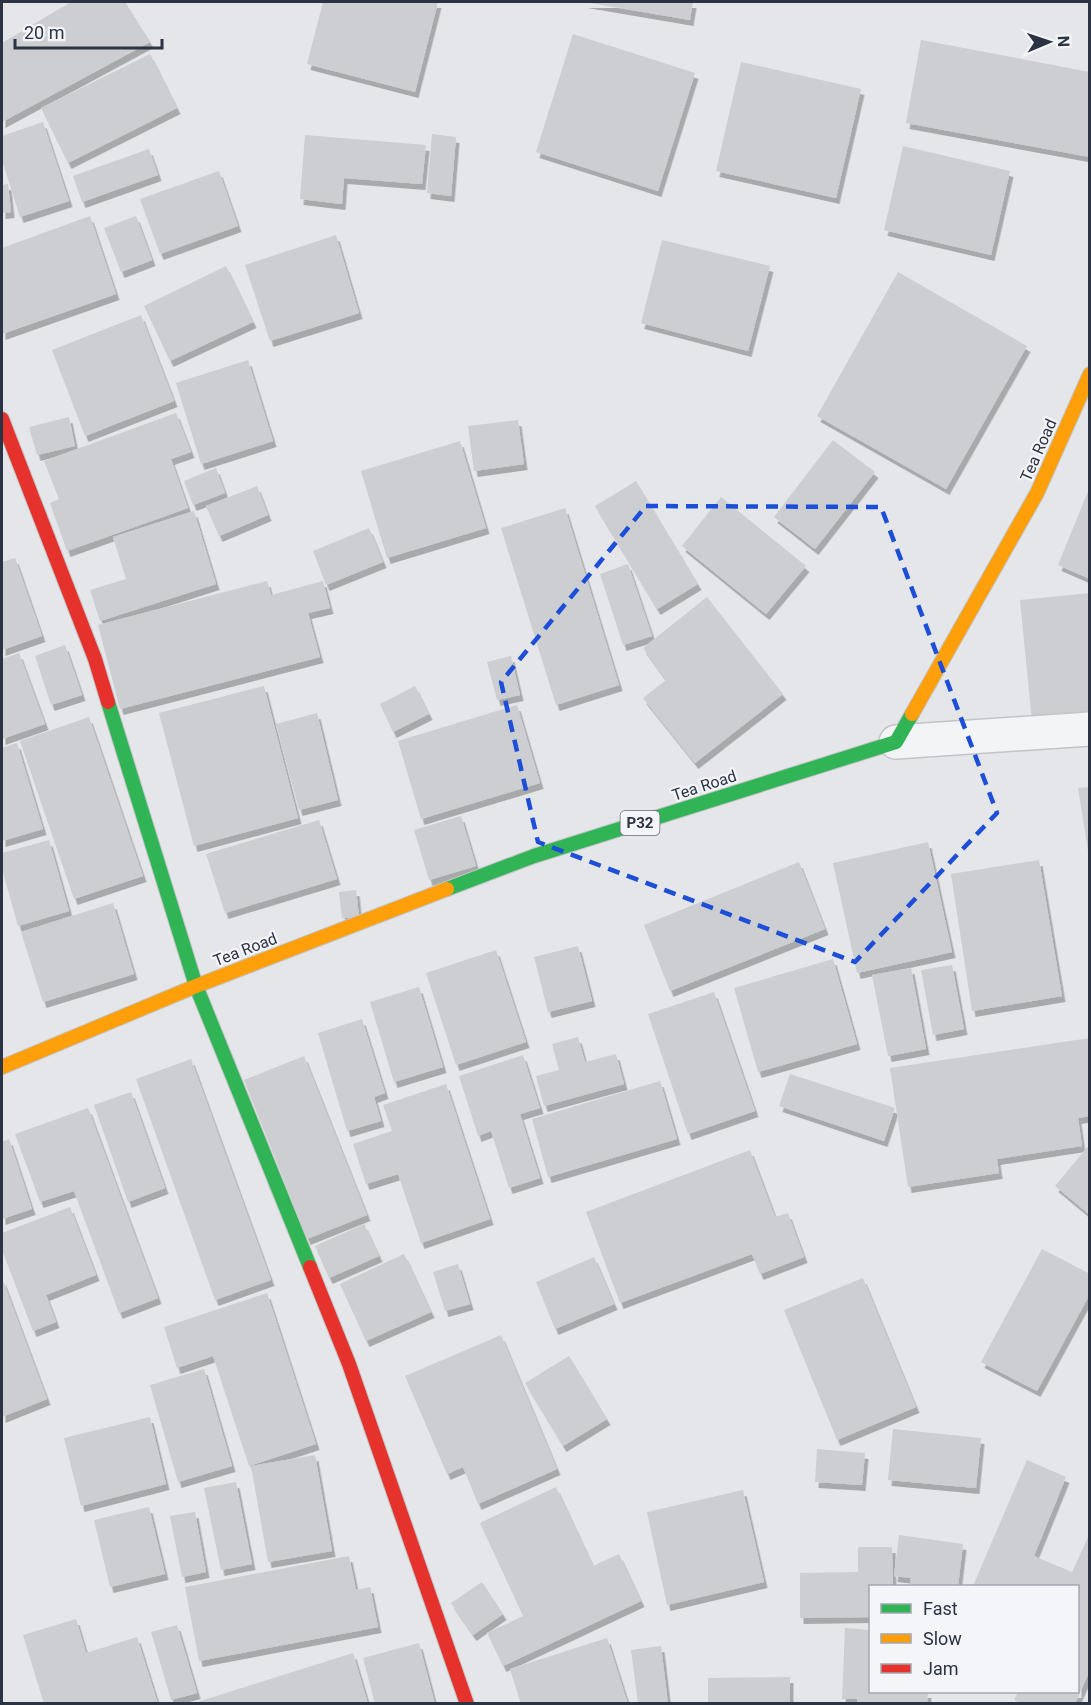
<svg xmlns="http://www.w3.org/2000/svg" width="1091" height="1705" font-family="Roboto,sans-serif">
<defs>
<filter id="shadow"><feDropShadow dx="3.5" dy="6" stdDeviation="0" flood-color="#0004"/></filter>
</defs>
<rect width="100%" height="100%" fill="#e4e6e9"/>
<path fill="#ccced1" filter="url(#shadow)" d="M71 2H125L150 42 2 122V43Z
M323 2H438L415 92 307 64Z
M584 2H693L690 20Z
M573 34 695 73 658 191 536 152Z
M921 40 1090 72V157L906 123Z
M150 54 177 108 68 163 41 108Z
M741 62 861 89 836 198 716 171Z
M43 122 69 201 20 217 2 160V136Z
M432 134 456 137 451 196 427 193Z
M305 135 426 145 422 184 344 178 342 204 300 199Z
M903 146 1010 171 991 255 884 230Z
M149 149 158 175 82 202 73 176Z
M219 171 238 226 160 254 140 199Z
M8 184 11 212 2 213V185Z
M90 216 116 294 2 334V248Z
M136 216 152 260 121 272 104 228Z
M336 235 359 313 270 341 245 265Z
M662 240 770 266 748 351 641 323Z
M226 266 253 322 170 361 144 306Z
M898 272 1027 346 946 489 817 416Z
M141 315 174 401 85 436 52 350Z
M248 360 273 441 201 464 176 383Z
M176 413 191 452 171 459 188 508 67 551 50 503 59 499 44 461Z
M69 417 75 446 37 455 29 427Z
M518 420 524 464 474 471 468 426Z
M833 440 875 472 815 549 774 517Z
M460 441 486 528 387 558 361 471Z
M216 468 225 493 193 505 184 481Z
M636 481 698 584 657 609 595 506Z
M257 486 268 515 219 536 206 506Z
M1089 489H1090V579L1058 565Z
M721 497 806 566 766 614 682 546Z
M565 508 619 685 556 705 501 528Z
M194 511 216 584 100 621 90 590 126 579 113 537Z
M369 528 383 562 326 585 313 551Z
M15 558 42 636 2 650V562Z
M628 564 652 636 623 645 600 574Z
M267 581 271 595 323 581 330 608 308 613 320 657 120 709 98 625Z
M1090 593V715L1032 721 1020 600Z
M707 597 783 694 695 763 643 698 666 680 643 648Z
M65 645 82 695 51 705 35 656Z
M19 653 45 724 2 739V659Z
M511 656 520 695 497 700 487 662Z
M264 686 298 818 194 846 159 713Z
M415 686 429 714 393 732 380 704Z
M517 705 540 783 421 819 398 741Z
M317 713 338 800 299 810 276 724Z
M89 717 143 876 74 899 20 741Z
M17 743 43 829 2 841V748Z
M1090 787V850L1088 851 1078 788Z
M461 816 476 866 429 880 414 830Z
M319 820 337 879 225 913 206 854Z
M49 840 69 911 18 926 2 869V853Z
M928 842 952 952 857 973 833 863Z
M1039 860 1062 996 972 1011 951 874Z
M799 862 825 929 670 991 644 925Z
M356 890 359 917 342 918 339 892Z
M113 903 134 974 43 1002 21 932Z
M578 946 592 1001 548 1012 534 957Z
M496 950 526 1042 456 1065 426 973Z
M833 959 857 1044 758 1072 734 988Z
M952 965 964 1029 933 1035 921 970Z
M911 968 926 1049 888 1056 872 975Z
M419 987 443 1067 394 1082 370 1002Z
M714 992 755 1111 688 1134 648 1014Z
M362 1019 385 1093 374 1097 381 1121 347 1131 318 1033Z
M578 1037 585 1062 616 1054 624 1084 544 1106 536 1076 559 1070 552 1044Z
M1090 1038V1116L1078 1118 1082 1146 997 1159 999 1173 908 1187 890 1068Z
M523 1055 540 1108 520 1114 540 1178 509 1188 491 1131 478 1136 459 1076Z
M304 1056 367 1215 307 1239 244 1080Z
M191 1059 271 1280 215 1300 136 1079Z
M790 1074 895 1108 884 1141 779 1106Z
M660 1081 677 1139 548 1177 532 1119Z
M446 1084 490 1219 421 1243 398 1174 366 1184 353 1144 392 1131 383 1105Z
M131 1092 165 1188 128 1202 94 1105Z
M88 1108 158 1298 119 1313 74 1191 40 1202 15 1134Z
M9 1139 32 1209 2 1219V1142Z
M1090 1144V1215L1055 1186Z
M750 1150 775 1217 788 1213 804 1257 760 1274 752 1254 620 1303 586 1212Z
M70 1207 96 1275 46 1295 56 1322 33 1331 2 1250V1233Z
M364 1224 379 1256 329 1278 315 1246Z
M1042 1249 1090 1274V1294L1037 1391 981 1362Z
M404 1254 431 1312 366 1341 340 1284Z
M594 1257 614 1304 555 1329 536 1282Z
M458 1264 470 1304 445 1311 433 1272Z
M2 1278 47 1399 2 1417Z
M863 1278 916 1407 837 1440 784 1310Z
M267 1293 316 1444 249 1466 213 1356 177 1368 164 1327Z
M501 1335 557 1469 478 1504 463 1467 447 1474 405 1376Z
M569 1356 607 1419 563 1446 525 1383Z
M204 1369 232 1466 178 1482 150 1385Z
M150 1417 166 1484 81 1506 64 1438Z
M893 1429 981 1438 976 1488 888 1480Z
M817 1449 865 1453 862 1485 815 1482Z
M315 1455 332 1551 268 1562 251 1466Z
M1027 1460 1066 1477 1034 1556 1072 1572 1090 1533V1670L1075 1704H1022L1014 1700 1018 1692H1078V1586H973Z
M236 1482 252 1564 221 1570 204 1488Z
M556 1487 593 1566 619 1554 641 1601 503 1666 487 1633 523 1616 480 1523Z
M743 1490 764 1582 667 1605 647 1512Z
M149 1507 165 1574 110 1587 94 1520Z
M195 1512 206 1572 182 1577 170 1516Z
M899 1535 963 1544 958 1586H910L911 1578 894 1576Z
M858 1547H892L893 1586H870V1617L800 1618V1573L858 1572Z
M349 1556 356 1590 370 1587 378 1627 199 1661 185 1587Z
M482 1582 503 1614 473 1635 451 1603Z
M76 1619 86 1653 137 1637 158 1704H44L23 1635Z
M177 1625 197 1693 171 1700 151 1632Z
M845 1628 870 1630V1692H928L927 1704H857V1699H842Z
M607 1638 628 1704H521L510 1669Z
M419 1643 435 1704H375L363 1658Z
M661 1646 668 1704H638L631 1650Z
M353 1653 368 1704H194V1703Z
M790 1677V1704H708V1678Z"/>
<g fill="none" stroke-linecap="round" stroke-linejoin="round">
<defs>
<path id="street" d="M896 742 1090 729"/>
<path id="fast" d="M108 702 196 986 310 1267
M447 889 534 856 896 742 912 714"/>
<path id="slow" d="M912 714 1037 493 1090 374
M2 1067 196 986 447 889"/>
<path id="jam" d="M2 419 95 659 108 702
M310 1267 349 1364 467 1704"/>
</defs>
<use href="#street" stroke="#c2c4c7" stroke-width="36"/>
<use href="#fast" stroke="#c2c4c7" stroke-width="16"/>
<use href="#slow" stroke="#c2c4c7" stroke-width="16"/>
<use href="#jam" stroke="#c2c4c7" stroke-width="16"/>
<use href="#street" stroke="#f3f4f6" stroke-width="33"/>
<use href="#fast" stroke="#30b455" stroke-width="14"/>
<use href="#slow" stroke="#ff9f0a" stroke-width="14"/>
<use href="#jam" stroke="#e5322d" stroke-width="14"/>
</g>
<path fill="none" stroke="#1d4ed8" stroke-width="4.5" stroke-dasharray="12 8" stroke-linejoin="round" d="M646 506 881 507 997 813 855 962 538 842 501 682Z"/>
<g text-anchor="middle" stroke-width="4.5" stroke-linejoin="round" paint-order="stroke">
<rect fill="#f3f5f8" stroke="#686d79" stroke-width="1.5" x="620.5" y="811" width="39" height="24" rx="4.5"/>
<g font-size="15" font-weight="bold" fill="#2c3342">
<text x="640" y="828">P32</text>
</g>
<g font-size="16" fill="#2c3342" stroke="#f3f5f8">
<text transform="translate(1038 450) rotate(-66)" y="6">Tea Road</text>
<text transform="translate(704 785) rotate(-18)" y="6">Tea Road</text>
<text transform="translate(245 949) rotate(-21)" y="6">Tea Road</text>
</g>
</g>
<rect width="1091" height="1705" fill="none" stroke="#2c3342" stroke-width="6"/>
<rect x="869" y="1585" width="210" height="108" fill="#f3f5f8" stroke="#a3a7af" stroke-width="1.5"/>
<rect x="881" y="1604" width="30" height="9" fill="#30b455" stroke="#a3a7af" stroke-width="1.5"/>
<text x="923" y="1615" font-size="18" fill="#2c3342">Fast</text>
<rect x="881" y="1634" width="30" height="9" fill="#ff9f0a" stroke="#a3a7af" stroke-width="1.5"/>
<text x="923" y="1645" font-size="18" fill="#2c3342">Slow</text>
<rect x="881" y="1664" width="30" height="9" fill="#e5322d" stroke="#a3a7af" stroke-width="1.5"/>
<text x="923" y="1675" font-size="18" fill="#2c3342">Jam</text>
<g transform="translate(1049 42) rotate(88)" stroke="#f3f5f8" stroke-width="4.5" paint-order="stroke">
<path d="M0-4.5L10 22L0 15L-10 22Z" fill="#2c3342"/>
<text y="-9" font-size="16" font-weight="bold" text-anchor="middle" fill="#2c3342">N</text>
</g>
<path d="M15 39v9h147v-9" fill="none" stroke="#2c3342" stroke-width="3"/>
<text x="24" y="39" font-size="18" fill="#2c3342" stroke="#f3f5f8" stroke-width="4.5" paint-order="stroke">20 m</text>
</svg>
